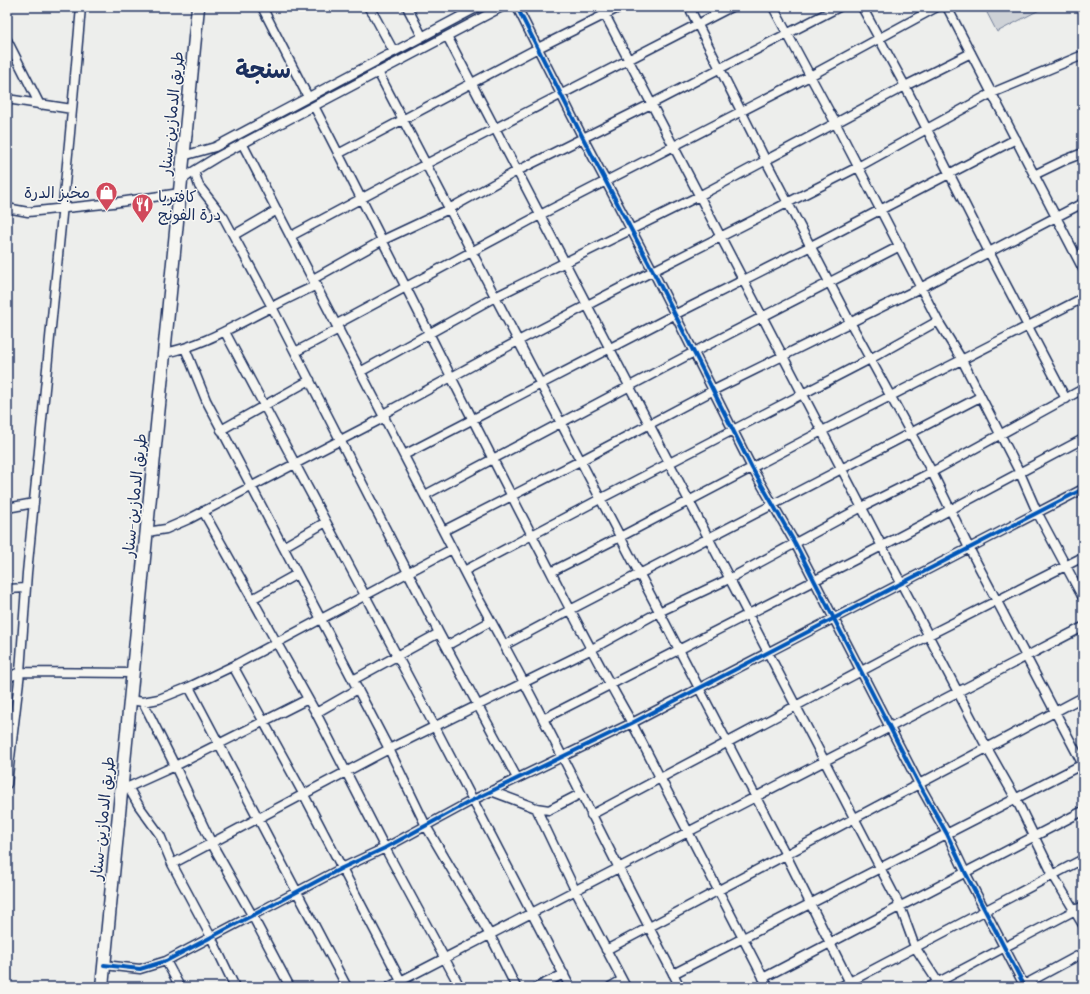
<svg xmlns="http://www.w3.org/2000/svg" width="1090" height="994" font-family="'Indie Flower','Playpen Sans Arabic',sans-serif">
<rect width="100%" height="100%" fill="#edeeec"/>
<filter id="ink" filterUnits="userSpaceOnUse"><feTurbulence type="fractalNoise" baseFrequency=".025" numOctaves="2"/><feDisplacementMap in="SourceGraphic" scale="8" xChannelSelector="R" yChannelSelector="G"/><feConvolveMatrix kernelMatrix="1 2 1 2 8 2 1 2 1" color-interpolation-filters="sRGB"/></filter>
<g filter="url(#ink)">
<path fill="#ced2d7" stroke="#74809a" d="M984 7H1045L997 32Z"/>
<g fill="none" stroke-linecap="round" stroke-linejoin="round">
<defs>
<path id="minor" d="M262 7 308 97
M368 7 374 15 394 52
M407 7 422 36
M517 7 583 138 653 271 752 468 795 543 919 784 947 834 965 872 1025 987
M601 7 987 748 1016 799 1053 875 1083 925
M689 7 766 161 850 322 932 472 969 548 1083 765
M773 7 836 124 938 321 962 360 1020 473 1037 512 1083 598
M862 7 905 86 989 252 1066 399
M947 7 1083 269
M447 36 900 906 915 947 941 987
M7 40 40 105
M378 72 786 855 852 987
M7 99 72 109
M314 106C389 252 461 399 537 545 568 605 598 665 632 723L768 987
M242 143 472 587C546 718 610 854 680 987
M338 154 538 48 620 7
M183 156 215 147 478 7
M194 171 199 186 224 218 272 307 439 633 517 778
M1034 175 1065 160 1083 153
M181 181 194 171 217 157 502 7
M7 208 28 212 113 203 180 193
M234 235 277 210
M291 236 426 164 731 7
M313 279 383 240 449 209 517 171 651 104 839 7
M337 324 540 215 810 76 937 7
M225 332 435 727 570 987
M185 348 206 400 389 749 426 826 490 935 516 987
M295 352 339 329
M164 353C203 346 237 324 272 307 286 299 302 292 317 285
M360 372 495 297 699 196 905 86 971 53
M383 414 518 341 653 271 858 167 992 93 1083 55
M221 430 310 380
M404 455 674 315 811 246 1016 139
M425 495 694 352 900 246
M7 508 34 503
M203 511 316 713 385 848 460 987
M443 531 580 461 714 390 922 287 1083 203
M147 532 166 529 189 519 385 417
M283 547 326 522
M464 571 600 499 870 359 938 321
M551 572 620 537 822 431 1083 298
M7 589 26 588
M252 599 297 574
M505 645 570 610 980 397
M446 646 491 621
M233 666 304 795 404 987
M7 678 20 672 133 673
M353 680 439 633
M189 687 347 987
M130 700 143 702 159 699 189 687 233 666 452 549
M143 702 175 766 212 844 252 915 290 987
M316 713 358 689
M543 719 882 546 1083 439
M7 784 20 672 27 573 70 133 81 7
M128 787 139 806 160 835 172 864 211 937 235 987
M124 789 175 766 308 699
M491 791 536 808 549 810 580 794
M536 808 575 890 626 987
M591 815 929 635 1083 557
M172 864 389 749 590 650 659 612 729 579 862 507 932 472 1083 389
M606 950 1083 697
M166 961 180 987
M104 965 140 969 166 961 342 868 385 848 473 800 632 723 1083 489
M673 974 1083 764
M763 978 1083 811
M389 987 1083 627
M537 987 564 974
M610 987 622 980
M840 987 1083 859
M929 987 1083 906
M1020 987 1083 953"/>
<path id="highway" d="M102 987 198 7"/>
</defs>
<use href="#minor" stroke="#1b2f5e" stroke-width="11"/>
<use href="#highway" stroke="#1b2f5e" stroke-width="15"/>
<use href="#minor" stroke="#f6f6f2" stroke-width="8"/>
<use href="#highway" stroke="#f6f6f2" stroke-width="12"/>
<defs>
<path id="cycleway" d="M517 7 583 138 653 271 752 468 795 543 919 784 947 834 965 872 1025 987
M104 965 140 969 166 961 342 868 385 848 473 800 632 723 1083 489"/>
</defs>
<use href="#cycleway" stroke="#f6f6f2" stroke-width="6"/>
<use href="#cycleway" stroke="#0057b8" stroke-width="4"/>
</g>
</g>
<defs>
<symbol id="shop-pin" viewBox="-11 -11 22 30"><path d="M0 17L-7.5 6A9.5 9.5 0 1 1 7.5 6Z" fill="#d1495b" stroke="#f6f6f2"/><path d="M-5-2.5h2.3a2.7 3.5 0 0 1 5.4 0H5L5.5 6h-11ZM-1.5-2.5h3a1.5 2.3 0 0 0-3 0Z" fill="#fff"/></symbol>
<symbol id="restaurant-pin" viewBox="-11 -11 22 30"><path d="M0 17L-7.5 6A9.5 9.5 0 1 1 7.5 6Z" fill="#d1495b" stroke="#f6f6f2"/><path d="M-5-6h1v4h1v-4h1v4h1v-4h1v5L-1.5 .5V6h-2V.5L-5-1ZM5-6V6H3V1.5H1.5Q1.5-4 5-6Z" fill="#fff"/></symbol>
</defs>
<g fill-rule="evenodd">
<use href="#shop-pin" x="94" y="180" width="25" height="34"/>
<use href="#restaurant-pin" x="130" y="192" width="25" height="34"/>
</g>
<g text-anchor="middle" stroke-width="3" stroke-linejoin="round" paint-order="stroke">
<g font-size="16" fill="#1b2f5e" stroke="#f6f6f2">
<text transform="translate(171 113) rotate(-84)" y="6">طريق الدمازين-سنار</text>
<text transform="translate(134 495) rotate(-84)" y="6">طريق الدمازين-سنار</text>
<text transform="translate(102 818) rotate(-84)" y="6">طريق الدمازين-سنار</text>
</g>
<g font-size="16" fill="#1b2f5e" stroke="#f6f6f2" text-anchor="end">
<text x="90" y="198">مخبز الدرة</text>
<text x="158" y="202" text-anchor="start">كافتريا<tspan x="158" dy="18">درة الفونج</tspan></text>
</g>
<g font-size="24" font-weight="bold" fill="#1b2f5e" stroke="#f6f6f2">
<text x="263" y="78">سنجة</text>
</g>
</g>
<rect width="1090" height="994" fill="none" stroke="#f6f6f2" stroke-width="24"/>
<rect x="12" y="12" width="1066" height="970" fill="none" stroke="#1b2f5e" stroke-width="1.5" filter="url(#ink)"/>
</svg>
